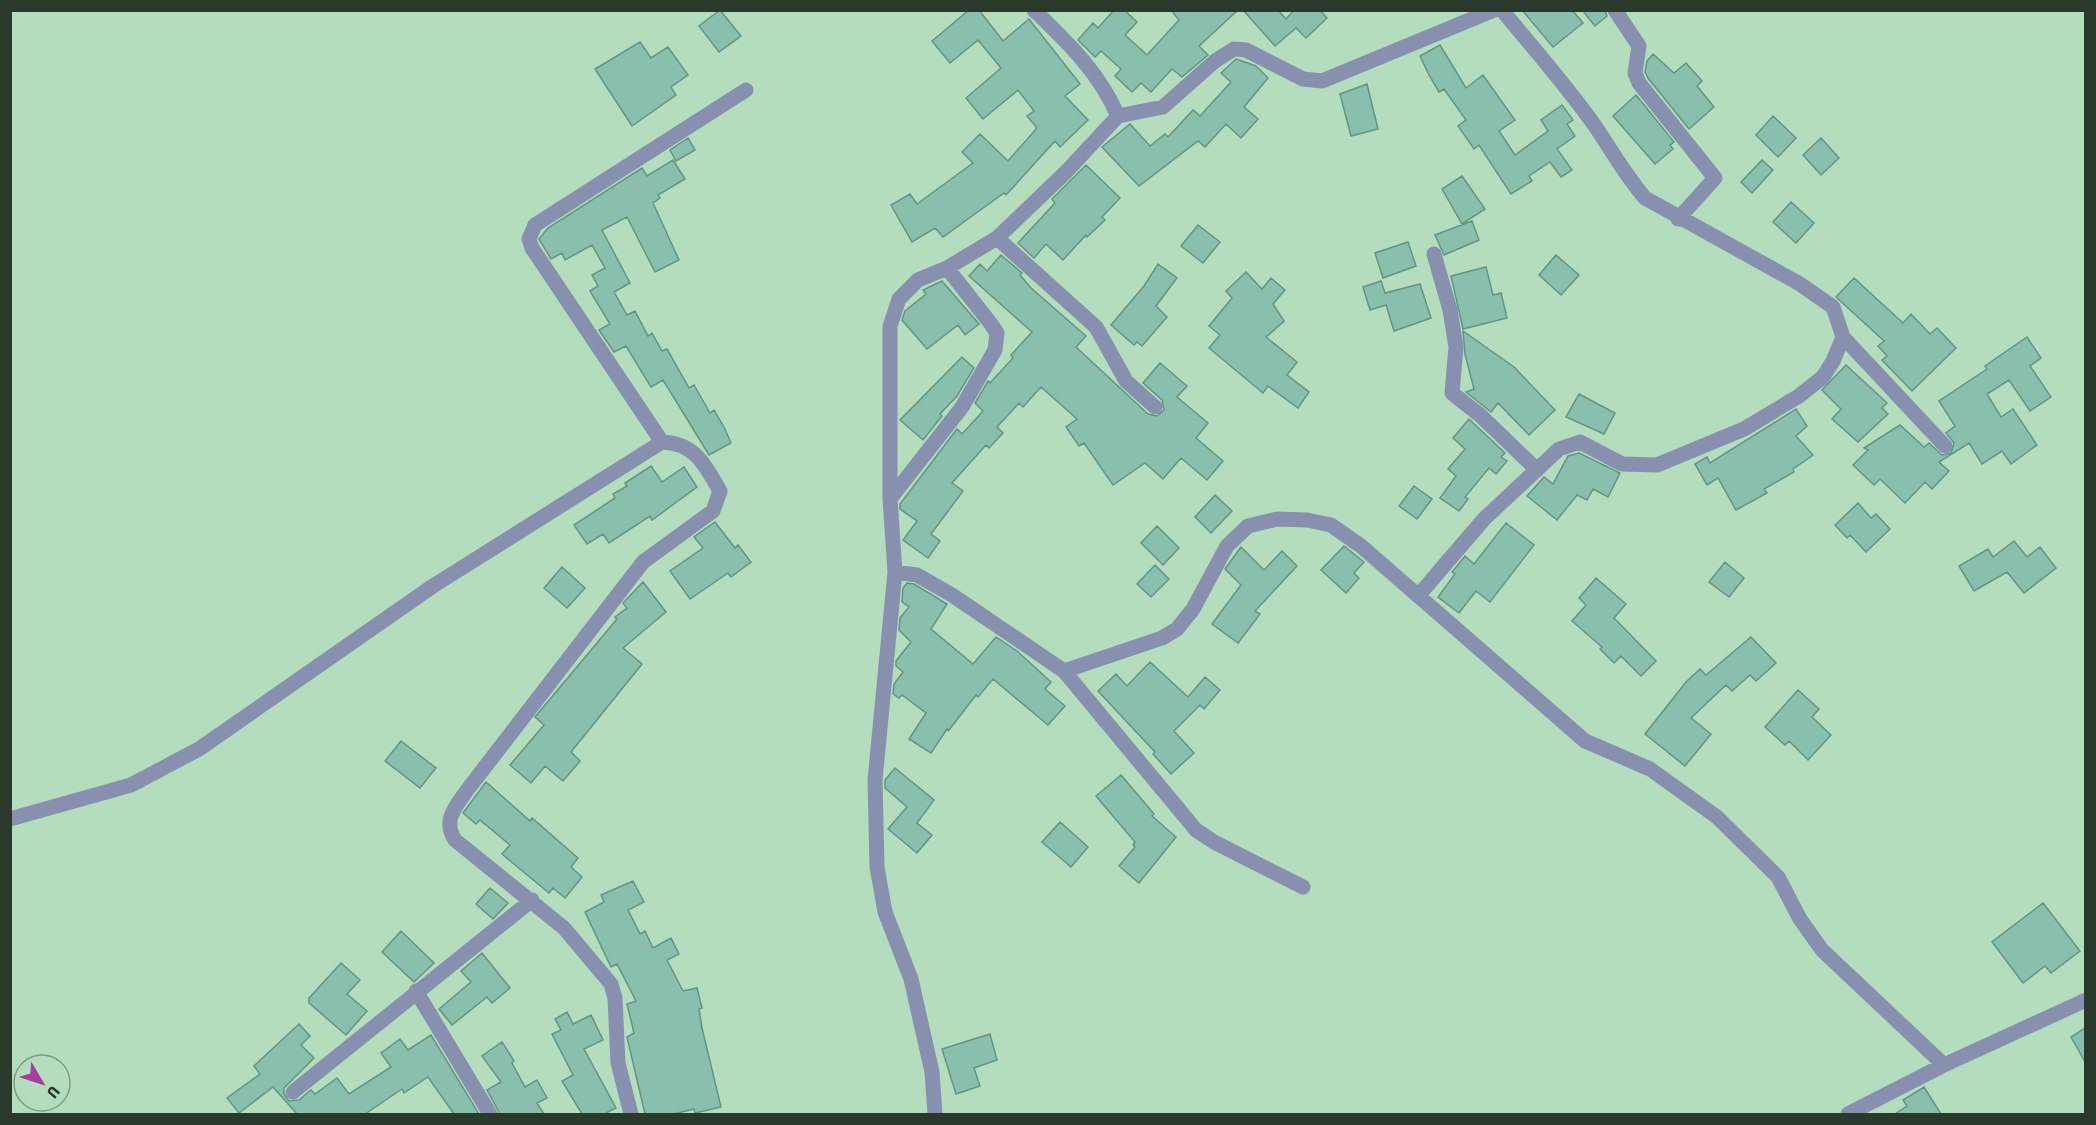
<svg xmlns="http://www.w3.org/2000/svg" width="2096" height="1125" font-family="'Asap Condensed',sans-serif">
<rect width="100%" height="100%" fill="#b4ddbd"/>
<path fill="#8abfad" stroke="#619584" stroke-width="1.5" d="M720 10 741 36 719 52 699 26Z
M969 10H979L1003 41 1029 19 1080 84 1065 96 1088 120 1060 147 1055 141 1006 195 1004 193 943 237 935 228 912 242 891 205 910 194 917 204 973 163 962 152 980 134 1008 161 1037 128 1027 116 1034 111 1018 90 983 119 966 98 1001 68 978 40 950 63 932 41Z
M1114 10H1124L1137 22 1125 35 1147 55 1179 20 1171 10H1238L1199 46 1208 55 1182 77 1172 69 1151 92 1141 83 1132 92 1115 76 1121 69 1101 51 1095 57 1078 40 1093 23 1098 28Z
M1243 10H1278L1286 19 1294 10H1320L1327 18 1306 38 1296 28 1275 46Z
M1522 10H1572L1583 23 1553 47Z
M1582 10H1605L1607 16 1595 26Z
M640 42 651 58 668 47 688 75 671 87 676 95 632 126 595 69Z
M1440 45 1466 88 1483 75 1515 120 1499 131 1515 155 1548 131 1541 120 1562 105 1573 120 1567 124 1575 136 1557 149 1572 170 1561 177 1550 162 1529 176 1532 181 1511 194 1479 145 1474 149 1458 126 1466 120 1444 89 1439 92 1429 75 1420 56Z
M1653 54 1674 73 1686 63 1702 81 1697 86 1714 107 1689 129 1648 78 1645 72 1647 61Z
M1236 59 1256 66 1268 78 1244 107 1258 119 1241 138 1226 124 1205 147 1198 141 1139 186 1102 147 1130 124 1150 146 1165 134 1168 137 1193 110 1200 116 1231 82 1221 73Z
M1367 84 1378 129 1351 136 1340 94Z
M1636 95 1674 142 1670 145 1673 149 1655 164 1613 116Z
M1773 116 1796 138 1778 157 1756 135Z
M688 138 695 150 676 161 670 150Z
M1821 138 1839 158 1821 175 1803 155Z
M673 160 685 179 658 195 660 198 653 203 679 260 655 272 627 217 602 230 630 283 614 292 627 315 635 311 648 336 652 333 662 351 667 349 689 388 694 385 710 413 714 410 724 427 731 443 709 455 663 380 651 387 626 346 614 352 601 333 599 330 610 324 590 291 598 286 592 275 605 268 592 245 565 260 562 253 551 259 539 239 548 228 642 168 647 176Z
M1762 160 1773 170 1752 193 1741 182Z
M1086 165 1120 198 1102 217 1105 220 1087 237 1086 235 1063 260 1046 244 1034 258 1018 243 1055 203 1052 199Z
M1462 176 1485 209 1462 224 1442 189Z
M1791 202 1814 223 1796 243 1773 222Z
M1472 221 1479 240 1444 255 1435 235Z
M1198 225 1220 242 1203 263 1181 246Z
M1408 242 1416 266 1383 278 1375 253Z
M1001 255 1022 273 1020 275 1031 288 1086 336 1076 347 1148 414 1157 416 1164 410 1162 400 1143 383 1160 363 1187 386 1177 397 1208 423 1196 438 1223 461 1207 480 1181 458 1163 479 1145 463 1113 485 1084 443 1079 446 1066 427 1077 419 1041 387 1023 407 1019 403 997 427 1003 433 989 448 986 445 952 483 963 491 931 534 940 541 928 558 903 540 917 521 900 509V504L957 429 962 434 983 411 975 403 988 381 990 383 1013 358 1011 355 1032 332 969 276 980 264 987 271Z
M1556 255 1579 275 1561 295 1539 275Z
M1158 264 1177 278 1156 306 1167 317 1142 346 1137 342 1134 345 1111 325 1144 286Z
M1486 267 1493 295 1501 293 1507 318 1463 329 1451 276Z
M1246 272 1262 289 1271 278 1285 290 1273 304 1284 321 1266 337 1297 362 1287 375 1309 392 1298 408 1268 386 1263 393 1209 348 1220 335 1209 326 1232 298 1226 291Z
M1854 278 1903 323 1911 314 1930 334 1937 328 1956 348 1912 391 1882 360 1887 356 1878 346 1884 341 1836 297Z
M942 281 979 324 965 335 958 325 927 349 902 320 905 311 926 294 923 290Z
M1381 281 1385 293 1420 284 1431 318 1394 331 1386 305 1370 310 1363 287Z
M1463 331 1514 367 1555 410 1529 435 1498 403 1491 412 1466 392 1474 389 1465 354Z
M2027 337 2041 358 2030 366 2051 397 2030 411 2009 380 1987 394 2001 417 2013 409 2037 445 2011 464 2002 451 1982 464 1969 443 1939 462 1949 471 1932 489 1925 482 1905 503 1880 479 1874 485 1853 465 1868 450 1864 448 1900 425 1924 447 1929 443 1942 455 1951 453 1954 443 1946 433 1955 426 1939 401 1987 369 1985 366Z
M962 357 974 368 957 396 940 414 942 416 923 440 900 420Z
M1846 365 1887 403 1882 408 1888 414 1858 442 1832 419 1841 409 1822 390Z
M1579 394 1615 413 1604 434 1566 417Z
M1796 409 1807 426 1796 436 1813 455 1793 469 1794 472 1764 489 1767 493 1736 510 1718 478 1707 485 1695 464 1707 457 1710 463Z
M1469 419 1505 453 1501 457 1507 461 1496 474 1489 468 1465 497 1468 499 1459 511 1440 498 1456 476 1448 469 1465 449 1453 438Z
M1579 453 1620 473 1608 497 1593 489 1587 500 1577 495 1557 520 1527 496 1544 477 1553 484 1568 456Z
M651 466 662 482 684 467 697 487 652 520 650 516 609 543 603 534 587 544 574 525 615 498 613 494 627 486 625 483Z
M1414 486 1432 499 1417 519 1399 506Z
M1215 495 1232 511 1211 533 1195 517Z
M1858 503 1871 518 1876 514 1890 529 1866 552 1850 535 1847 538 1835 525Z
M715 522 735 548 738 545 751 562 731 577 728 573 690 599 670 571 703 548 694 537Z
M1506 523 1534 545 1490 602 1476 591 1459 613 1438 597 1455 574 1452 572 1465 556 1474 564Z
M1157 526 1179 548 1163 565 1141 543Z
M2014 541 2027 557 2040 547 2056 568 2024 593 2007 572 1974 591 1959 566 1988 549 1993 557Z
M1344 546 1364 562 1354 573 1359 578 1346 593 1321 570Z
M1241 547 1264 570 1282 551 1297 566 1255 611 1260 614 1238 643 1212 624 1241 585 1225 569Z
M1725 562 1744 578 1729 597 1709 582Z
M1155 565 1169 579 1151 597 1137 584Z
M562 567 585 588 567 608 544 588Z
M1596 578 1626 604 1614 618 1656 661 1641 676 1621 656 1614 663 1600 649 1602 647 1572 621 1586 605 1579 598Z
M643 582 666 612 623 648 642 664 571 752 580 761 563 781 545 766 531 783 510 765 544 725 535 717 617 619 615 617 627 608 623 603Z
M907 583 914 584 947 604 931 629 973 664 996 637 1017 651 1051 682 1045 689 1065 706 1048 725 993 679 978 697 976 695 949 730 947 729 931 753 909 739 926 713 902 695 899 698 893 694 894 684 903 672 896 666V661L911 642 899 630 900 618 909 607 902 602 903 588Z
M1751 637 1776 663 1756 681 1750 675 1732 691 1726 685 1691 718 1711 734 1685 766 1645 734 1686 682 1700 669 1706 675Z
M1150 662 1188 697 1205 677 1220 690 1204 709 1200 705 1174 731 1194 753 1171 774 1153 754 1155 752 1098 691 1116 674 1127 686Z
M1798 690 1819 709 1812 717 1831 735 1808 760 1789 741 1785 745 1765 727Z
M401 741 436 768 420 788 385 761Z
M895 768 934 800 917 823 932 835 917 853 888 829 907 807 885 788V780Z
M1121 775 1154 814 1152 816 1176 837 1139 883 1119 866 1135 847 1133 845 1135 842 1096 796Z
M486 782 530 821 532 818 578 858 571 867 582 877 565 898 553 888 549 893 520 869 502 854 510 845 480 820 476 824 463 813Z
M1060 822 1088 847 1071 867 1042 842Z
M633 881 644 902 628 910 640 934 645 931 653 948 671 938 679 954 667 960 683 991 697 988 702 1008 699 1009 702 1028 721 1107 695 1113 694 1109 674 1114H645L627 1037 634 1033 627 1004 636 1001 617 964 611 967 585 912 604 902 601 895Z
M490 888 508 903 493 919 476 904Z
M2043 903 2080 951 2051 973 2045 966 2023 983 1992 942Z
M401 931 434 963 414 982 382 952Z
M482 953 510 988 492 1003 487 997 452 1025 439 1009 471 982 461 971Z
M341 963 360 980 347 994 367 1011 346 1035 309 1003V998Z
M567 1012 573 1024 591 1015 603 1040 584 1049 616 1108 604 1114H582L562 1081 573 1075 552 1034 561 1030 555 1019Z
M299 1024 310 1036 301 1045 314 1058 284 1088V1094L289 1101 299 1100 311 1090 315 1094 337 1078 349 1094 391 1067 381 1053 400 1039 408 1050 431 1035 479 1114H454L428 1077 404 1093 402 1089 365 1114H297L273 1087 239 1113 227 1098 260 1074 254 1066Z
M2085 1028V1062L2071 1037Z
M990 1034 997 1060 974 1068 980 1086 956 1094 942 1049Z
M502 1042 514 1061 512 1063 525 1087 537 1080 547 1098 537 1103 544 1114H500L487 1090 501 1082 482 1056Z
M1924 1087 1941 1114H1895L1907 1106 1903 1100Z"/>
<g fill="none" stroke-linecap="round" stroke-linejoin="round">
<path stroke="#8791af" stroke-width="15" d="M1502 10C1533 48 1567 86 1595 126 1612 151 1626 176 1645 198L1800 284 1833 307 1843 337 1945 446
M1615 10 1639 46 1635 73 1639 83 1715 178 1678 219
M1118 116 1163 107 1215 61 1234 49 1246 50 1303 79 1322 81 1494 10
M997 238 1096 327 1126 381 1155 407
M1434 254 1450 310 1456 347 1452 393 1481 416 1537 470
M662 442 532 248 529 239 535 225 746 90
M890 499 962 407 995 350 997 333 991 324 947 268
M895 572 917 575 952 595 1064 671 1196 830 1214 842 1303 887
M1418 596 1484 519 1559 449 1580 442 1622 464 1657 465 1744 429 1799 396 1823 377 1833 361 1843 337
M1064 671 1162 638 1177 629 1193 609 1227 546 1248 526 1277 519 1307 520 1331 525 1361 546 1585 741 1650 769 1717 817 1778 877 1800 919 1822 950 1944 1065
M10 819 131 785 199 749 433 586 662 442C695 443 705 465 720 491L713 511 643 562 468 789C456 806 442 820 455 840L564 928 611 984 615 998 618 1063 631 1114
M416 991 490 1114
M293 1092 532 900
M935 1114 932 1072 911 979 885 912 877 867 875 780 895 572 890 499V326L899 299 918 280 947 268 997 238 1066 172 1118 116C1099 72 1068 43 1034 10
M1848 1114 1944 1065 2086 1000"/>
</g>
<rect width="2096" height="1125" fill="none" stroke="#293a2d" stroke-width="24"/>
<g transform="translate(42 1083) rotate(129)"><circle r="28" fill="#b4ddbd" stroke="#7c9c83" stroke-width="1.5"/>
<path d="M0-4.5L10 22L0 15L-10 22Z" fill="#a83d9e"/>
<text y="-9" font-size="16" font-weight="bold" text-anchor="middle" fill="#293a2d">U</text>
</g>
</svg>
